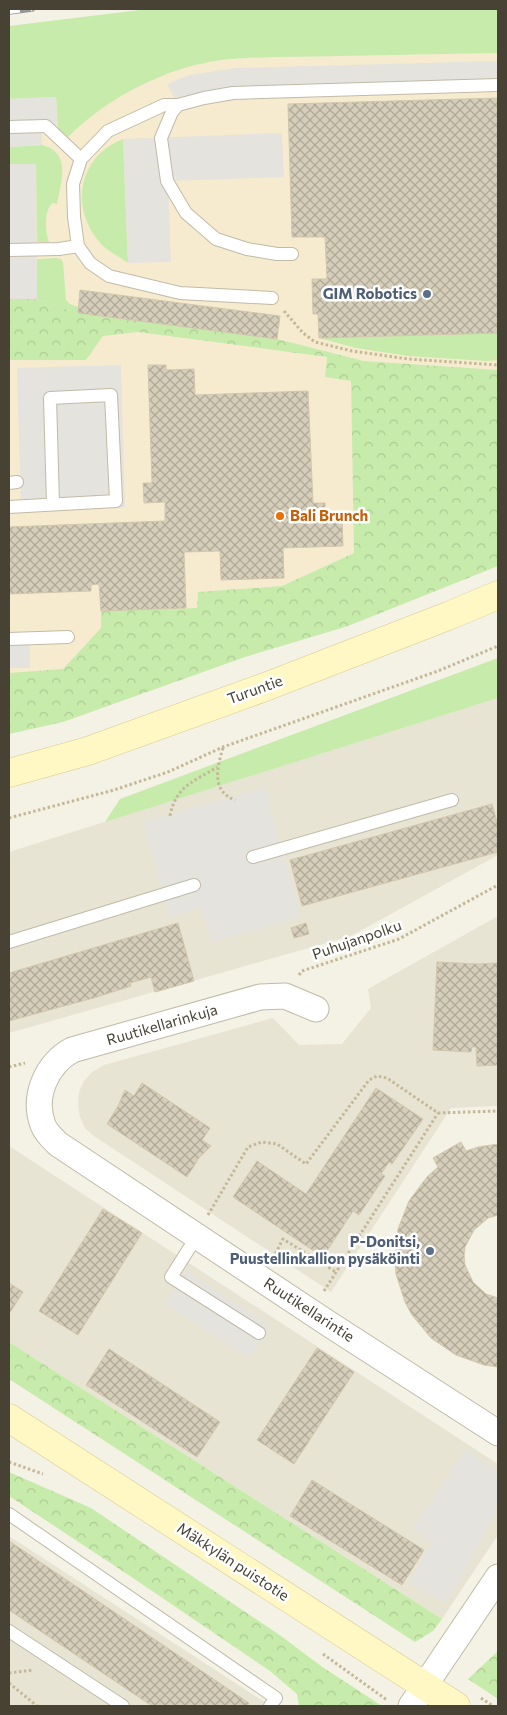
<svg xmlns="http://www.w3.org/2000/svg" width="507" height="1715" font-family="Commissioner,sans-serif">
<defs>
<pattern id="forest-crowns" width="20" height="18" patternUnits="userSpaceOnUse" patternTransform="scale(1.25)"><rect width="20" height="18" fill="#c7ebab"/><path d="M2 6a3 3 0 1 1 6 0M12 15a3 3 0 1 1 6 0" fill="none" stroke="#accb94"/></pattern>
<pattern id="building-cross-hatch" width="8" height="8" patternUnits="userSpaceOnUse" patternTransform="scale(1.25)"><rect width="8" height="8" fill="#d6ceba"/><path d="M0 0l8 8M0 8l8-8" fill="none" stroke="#afa998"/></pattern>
</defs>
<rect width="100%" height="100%" fill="#f4f1e5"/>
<path fill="#e8e4d3" d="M498 698V855L351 936 9 1033V852Z
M498 916V1106L451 1108 331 1292 94 1136 85 1128 80 1117 78 1105 79 1092 84 1081 92 1072 104 1065 273 1018 299 1045 342 1044 371 1008 368 989Z
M9 1146 498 1464V1535L442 1619 9 1342Z
M9 1536 266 1703 269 1706H9Z"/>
<path fill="#f7ebcf" d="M498 53V370L364 361 277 339 78 313 37 299H9V99L56 97 143 67 263 57Z
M138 332 327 357 351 381 354 553 282 586 198 592 197 608 101 611V628L63 669 9 686V360H86L103 336Z"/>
<path fill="#c7ebab" d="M148 9H498V53C445 54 392 55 339 56 300 57 260 56 222 60 166 67 107 98 68 137H65L58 130 56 97 9 99V26Z
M123 139 128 263C120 257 109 252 102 245 69 210 77 157 123 139Z
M42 145C72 152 61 182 57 204L53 203C44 208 45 233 49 242H37L36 164H9V147Z
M56 258 61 259 63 262 66 300 70 304 78 307V313L37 299V259Z
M498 333V360L487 361 408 356 356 348 319 338Z
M498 658V698L105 822 120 799Z"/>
<path fill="url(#forest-crowns)" d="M9 299H37L78 313 277 339 364 361 498 370V566L348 626 245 657 63 722 9 734V673L63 669 101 628V611L197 608 198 592 282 586 354 553 351 381 325 377 327 357 138 332 103 336 86 360H9Z
M9 1342 442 1619 433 1631 415 1642 9 1379Z
M9 1472 91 1508 281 1636 321 1666 382 1706H299L297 1694 270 1671 130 1576 9 1496Z
M497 1652 498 1653V1699L468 1679Z"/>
<path fill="#e4e3de" d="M498 61V85L233 93 178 105 167 84 189 75 235 68Z
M56 97 57 125 41 126 42 145 9 147V99Z
M282 133 284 177 168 181 171 262 128 263 123 139Z
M9 164H36L37 299H9Z
M121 365 125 507 21 510 17 368Z
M9 639H30V668H9Z
M265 788 301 917 212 942 201 908 170 917 143 822Z
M186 1271 270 1326 249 1358 165 1303Z
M465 1449 498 1472V1509L446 1603 409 1583 432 1542 413 1529Z"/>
<path fill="url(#building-cross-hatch)" stroke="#d2c7ad" d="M498 98V333L319 338 318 314H313L312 279H327L325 237H292L288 104Z
M80 290 280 316 277 339 78 313Z
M148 365H166V370L194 369 195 395 308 391 313 503H325V520L342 519 343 546 283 548 284 578 221 580 220 551 184 552 186 608 101 611 99 584 91 585V591L9 594V527L165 521V502L144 503 143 483H152Z
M492 804 498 826V852L302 906 290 860Z
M178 923 194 981 155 992 151 977 130 983 131 986 97 997 9 1021V973Z
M306 923 309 934 294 938 291 928Z
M437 962 477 964 498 963V1065L477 1066 476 1047H472L471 1052 433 1050Z
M142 1083 210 1128 202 1140 211 1146 199 1158 187 1177 107 1124 118 1106 125 1090 134 1096Z
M376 1088 423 1119 392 1164 389 1162 381 1174 385 1176 359 1215 353 1211 323 1257 233 1197 257 1161 306 1194Z
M461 1142 466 1151 478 1147 498 1144V1215L488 1218 474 1230 465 1247 464 1256 465 1265 473 1282 486 1294 498 1298V1367L484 1365 456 1355 431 1338 412 1315 405 1302 396 1274 395 1258 398 1229 409 1201 427 1177 438 1167 433 1158Z
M103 1209 142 1233 78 1335 39 1311Z
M9 1283 23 1292 9 1314Z
M317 1348 354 1372 294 1464 257 1440Z
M109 1349 220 1422 197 1457 86 1385Z
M312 1480 424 1550 402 1585 290 1516Z
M9 1541 249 1703 247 1706H152L9 1610Z"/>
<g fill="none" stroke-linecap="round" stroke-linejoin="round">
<defs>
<path id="service" d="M178 105H164L108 131 81 159 73 184 74 217 78 246 90 263 109 276 180 293 272 298
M9 127 46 126 81 159
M9 250 59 249 78 246
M292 254H277L247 249 216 239 186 213 167 181 161 138 172 112 178 105 204 98 233 93 498 85
M9 483 17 482
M9 507 116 501 111 395 50 398 53 504
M9 639 68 637
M253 857 452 800
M9 942 194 885
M197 1236 171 1277 259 1333
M9 1514 276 1698 270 1706
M9 1631 123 1706"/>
<path id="minor" d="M316 1009 285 996 260 997 72 1050C47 1064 32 1096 43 1125 46 1133 52 1138 58 1144L329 1324 498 1433
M411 1706 498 1577"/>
<path id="secondary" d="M9 773 88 751 265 687 448 616 498 595
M9 1418 456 1706"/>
</defs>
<use href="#service" stroke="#c0baa7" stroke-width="14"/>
<use href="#minor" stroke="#c0baa7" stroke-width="27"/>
<use href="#secondary" stroke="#d7cc92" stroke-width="29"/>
<path stroke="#c3b898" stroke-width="3" stroke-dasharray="2.5 2.5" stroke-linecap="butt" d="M284 311 303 333 315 342 352 351 408 359 498 365
M223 748C217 768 211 791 235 800
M170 816C176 785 194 782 217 767
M9 818 114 790 168 772 223 747 438 671 498 646
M299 975 302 971 399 939 498 885
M9 1067 25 1063
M208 1215 248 1147 262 1142 277 1144 306 1164 369 1080 377 1076 387 1078 438 1113 498 1111
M273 1258 283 1239 336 1272
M324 1291 438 1113
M9 1462 43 1474
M323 1654 387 1700
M9 1673 33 1670
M9 1683 37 1706
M481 1698 493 1706"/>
<use href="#service" stroke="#fff" stroke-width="12"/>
<use href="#minor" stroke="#fff" stroke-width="25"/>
<use href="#secondary" stroke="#fff7c4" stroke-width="28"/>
<defs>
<path id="rail" d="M9 12 32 9"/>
</defs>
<use href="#rail" stroke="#969696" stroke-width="5.5"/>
<use href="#rail" stroke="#fff" stroke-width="4" stroke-dasharray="11" stroke-linecap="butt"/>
</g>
<g fill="#5c6f8a" stroke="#fff" stroke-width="2">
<circle cx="427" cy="294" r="5"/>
<circle cx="430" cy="1251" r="5"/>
</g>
<circle fill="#e8710a" stroke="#fff" stroke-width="2" cx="280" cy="516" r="5"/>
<g text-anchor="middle" stroke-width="5" stroke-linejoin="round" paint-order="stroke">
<g font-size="15" font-weight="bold" fill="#4e5e75" stroke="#fff" text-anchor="end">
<text x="417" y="299">GIM Robotics</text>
<text x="420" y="1247">P-Donitsi,<tspan x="420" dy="17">Puustellinkallion pysäköinti</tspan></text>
</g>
<g font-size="15" font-weight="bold" fill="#c56008" stroke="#fff" text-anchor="start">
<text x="290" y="521">Bali Brunch</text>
</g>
<g font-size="15" fill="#474234" stroke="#fff">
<text transform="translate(255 690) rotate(-20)" y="5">Turuntie</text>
<text transform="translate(357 940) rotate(-19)" y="5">Puhujanpolku</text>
<text transform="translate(162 1025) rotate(-16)" y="5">Ruutikellarinkuja</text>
<text transform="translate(309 1310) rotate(33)" y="5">Ruutikellarintie</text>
<text transform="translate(233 1562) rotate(33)" y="5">Mäkkylän puistotie</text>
</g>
</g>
<rect width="507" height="1715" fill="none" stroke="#474234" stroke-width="20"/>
</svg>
